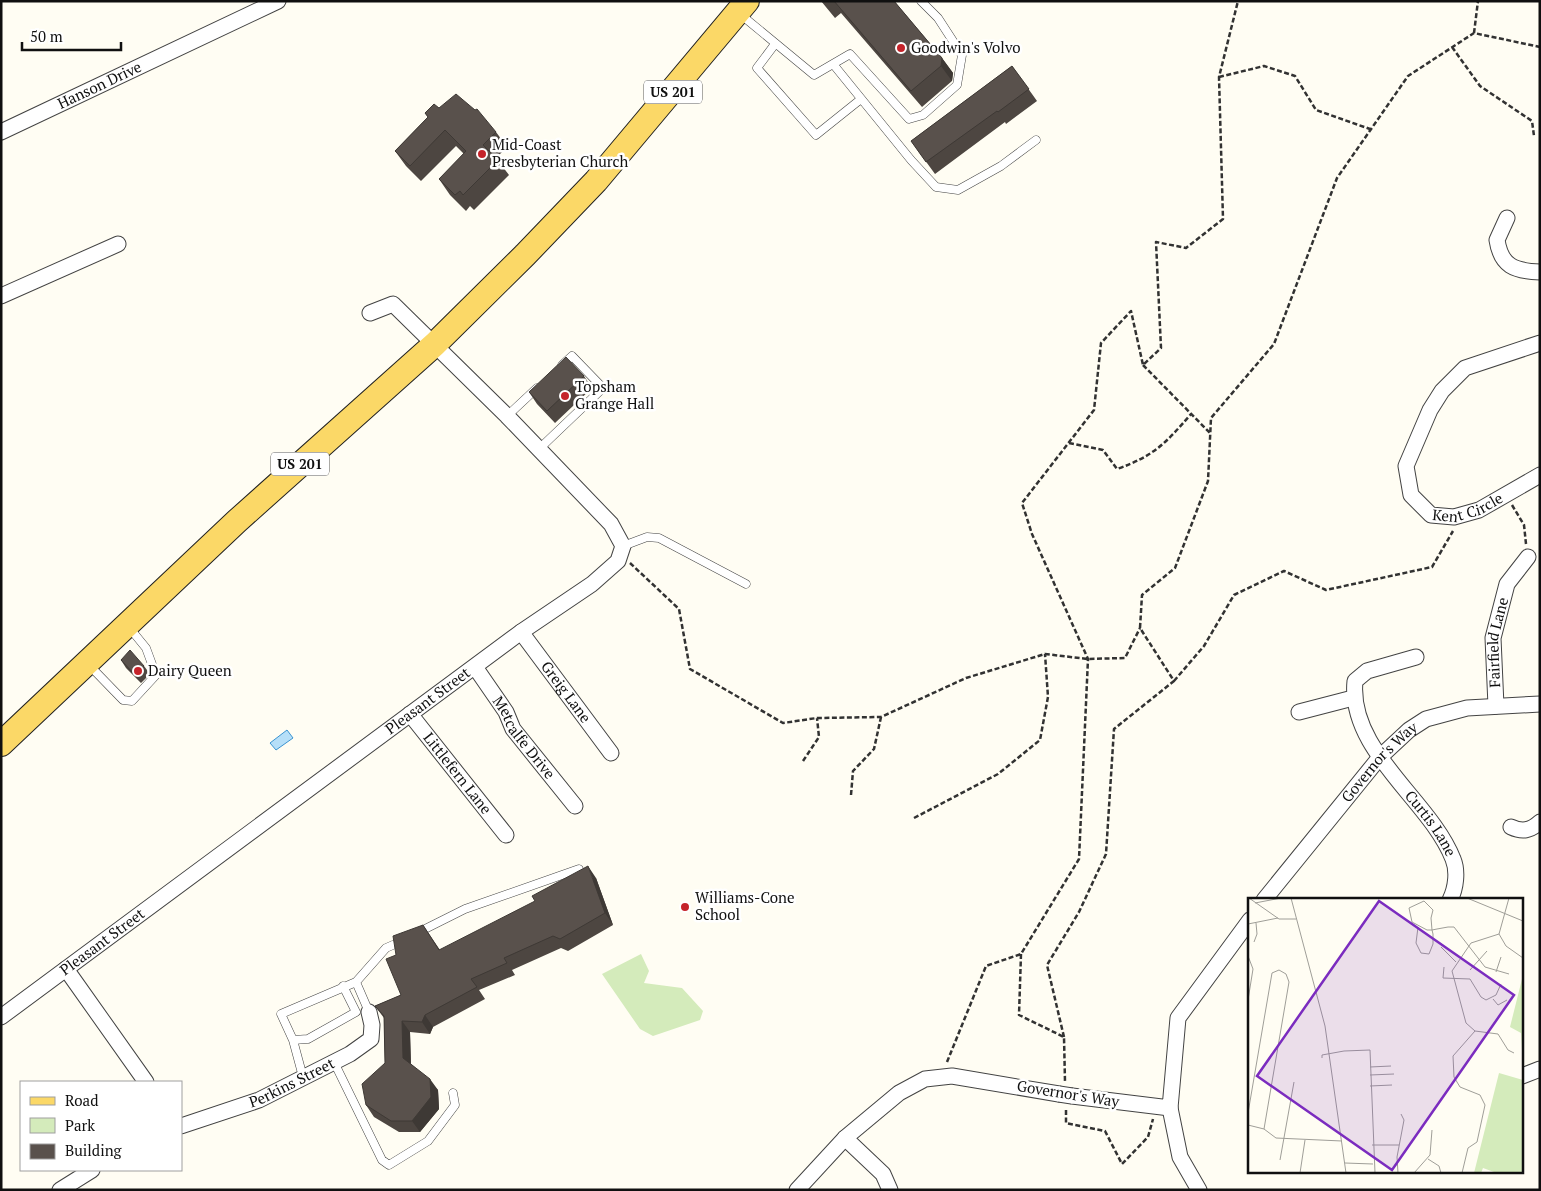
<svg xmlns="http://www.w3.org/2000/svg" width="1541" height="1191" font-family="'PT Serif',serif">
<rect width="100%" height="100%" fill="#fffdf3"/>
<path fill="#d4ebbb" d="M641 954 649 971 644 983 682 988 703 1011 700 1020 653 1036 640 1029 602 974Z"/>
<path fill="#b6dff8" stroke="#3b94d1" d="M287 730 293 738 276 750 270 743Z"/>
<g fill="none" stroke-linecap="round" stroke-linejoin="round">
<defs>
<path id="lane" d="M740 14 814 75 850 54 909 119 923 115 957 85 962 55 938 18 921 1
M775 44 757 68 816 135 861 99
M833 64 911 160 936 187 958 190 1001 166 1036 140
M507 416 537 388
M539 449 603 388 572 356 562 365
M623 546 647 537 659 538 746 584
M88 664 123 700 132 701 156 675 146 648 128 626
M419 932 465 909 579 869
M356 982 386 948 402 941
M293 1040 308 1039 356 1012 343 986
M334 1062 382 1160 389 1165 428 1141 455 1105 453 1093
M303 1077 293 1040 281 1014 356 982 369 1012"/>
<g id="street">
<path id="s1" d="M1 132 278 1"/>
<path d="M1507 218 1497 240C1501 266 1514 271 1540 272"/>
<path d="M1 296 118 244"/>
<path id="s2" d="M1540 343 1465 368 1442 391 1430 410 1406 466 1411 495 1431 515 1454 517 1479 510 1540 475"/>
<path id="s3" d="M521 632 611 753"/>
<path id="s4" d="M1416 657 1367 671 1355 681C1348 751 1430 800 1453 859 1458 871 1456 888 1450 900"/>
<path id="s5" d="M475 667 506 712 513 729 575 806"/>
<path id="s6" d="M1496 706 1493 638 1507 584 1528 557"/>
<path d="M1299 712 1353 698"/>
<path id="s7" d="M410 714 506 835"/>
<path d="M1511 827C1522 832 1530 831 1540 822"/>
<path id="s8" d="M1264 900 1380 757 1409 730 1426 719 1467 708 1540 704"/>
<path d="M66 969 146 1082"/>
<path id="s9" d="M1 1017 521 632 592 584 618 561 623 546 611 524 507 416 393 304 370 313"/>
<path d="M1522 1076 1540 1069"/>
<path d="M1072 1096 1170 1108 1178 1018 1250 920"/>
<path d="M1170 1108 1180 1157 1199 1190"/>
<path id="s10" d="M181 1126 259 1100 350 1054 371 1039 372 1025 369 1012"/>
<path d="M845 1138 883 1174 890 1190"/>
<path d="M60 1190 92 1170"/>
<path d="M797 1190 845 1138 899 1093 925 1079 952 1076 1059 1094"/>
</g>
<path id="primary" d="M1 744 237 521 435 344 525 255 596 181 747 1"/>
</defs>
<use href="#lane" stroke="#434343" stroke-width="9"/>
<use href="#street" stroke="#434343" stroke-width="17"/>
<use href="#primary" stroke="#212121" stroke-width="26"/>
<path stroke="#323232" stroke-width="2.5" stroke-dasharray="5 2.5" stroke-linecap="butt" d="M1474 33 1478 1
M1452 47 1480 86 1532 121 1534 136
M1219 77 1264 66 1295 76 1316 110 1370 129
M1143 365 1210 433
M1069 443 1103 450 1117 469C1154 456 1166 443 1191 414
M1512 505 1524 525 1526 544
M630 563 679 609 690 669 783 723 817 718 881 717 966 678 1045 654 1088 659 1125 658 1140 628
M1174 681 1204 646 1234 595 1284 571 1326 590 1432 567 1453 531
M803 761 819 737 817 718
M851 795 853 771 874 749 881 717
M914 818 998 774 1040 740 1048 697 1045 654
M1021 954 1019 1015 1064 1037 1065 1082
M1064 1037 1047 965 1079 912 1106 854 1114 729 1174 681 1140 628 1142 595 1175 568 1208 481 1211 418 1274 344 1337 178 1408 76 1474 33 1540 47
M947 1062 986 966 1021 954 1079 859 1088 659 1032 534 1022 503 1094 410 1101 343 1131 311 1143 365 1161 348 1156 242 1186 248 1223 219 1219 77 1238 1
M1066 1110V1123L1105 1131 1122 1164 1148 1137 1153 1119"/>
<use href="#lane" stroke="#fff" stroke-width="8"/>
<use href="#street" stroke="#fff" stroke-width="15"/>
<use href="#primary" stroke="#fbd867" stroke-width="24"/>
<defs>
<path id="street-bridge" d="M1059 1094 1072 1096"/>
</defs>
<use href="#street-bridge" stroke="#434343" stroke-width="17" stroke-linecap="butt"/>
<use href="#street-bridge" stroke="#fff" stroke-width="15"/>
</g>
<path fill="#4d4641" d="M821 1H894L942 58 953 73 952 81 922 107 841 13 835 18Z
M1012 66 1037 101 1006 124 1005 122 935 174 911 141Z
M439 108 496 132 507 147 496 158 509 175 474 210 470 206 466 211 450 195 439 179 464 154 456 146 421 181 406 166 395 151 428 117 425 113Z
M584 376 592 388 555 423 537 404 529 392Z
M121 660 144 666 150 674 141 683 126 668Z
M596 878 613 925 568 951 561 948 512 970 515 975 479 990 485 999 433 1027 430 1034 410 1032 411 1064 438 1090 439 1109 420 1132H399L374 1117 366 1105 385 1063 384 1018 375 1006 401 995 396 955 423 925 440 950Z"/>
<path fill="#3e3935" d="M942 58 953 73 952 81 941 66Z
M588 866 596 878 613 925 605 913Z
M425 1015 433 1027 430 1034 422 1022Z
M402 1021 410 1032 411 1070 403 1058Z
M430 1079 438 1090 439 1109 420 1132 412 1121Z"/>
<path fill="#59514c" stroke="#3e3935" d="M834 1H894L942 58 941 66 911 91Z
M1012 66 1029 89 998 112 997 111 926 162 911 141Z
M456 94 475 110 477 109 496 132 483 145 498 160 463 195 460 191 455 195 439 179 466 151 445 130 410 166 395 151 428 117 425 113 434 104 439 108Z
M566 357 584 376 547 411 529 392Z
M130 650 144 666 135 675 121 660Z
M588 866 605 913 560 939 553 936 504 958 507 963 471 979 477 987 425 1015 422 1022 402 1021 403 1058 430 1079 431 1097 412 1121H391L366 1105 362 1084 385 1063 384 1016 375 1006 401 995 386 959 396 955 393 936 423 925 439 950 535 901 532 896Z"/>
<g fill="#c5232a" stroke="#fff" stroke-width="2">
<circle cx="901" cy="48" r="5"/>
<circle cx="482" cy="154" r="5"/>
<circle cx="565" cy="396" r="5"/>
<circle cx="138" cy="671" r="5"/>
<circle cx="685" cy="907" r="5"/>
</g>
<g text-anchor="middle" stroke-width="5" stroke-linejoin="round" paint-order="stroke">
<g fill="#fff" stroke="#585858" stroke-width="1">
<rect x="644" y="80.5" width="58" height="23" rx="4"/>
<rect x="271" y="452.5" width="58" height="23" rx="4"/>
</g>
<g font-size="14" font-weight="bold" fill="#101010">
<text x="673" y="97">US 201</text>
<text x="300" y="469">US 201</text>
</g>
<g font-size="15" fill="#101010" stroke="#fff" text-anchor="start">
<text x="911" y="53">Goodwin's Volvo</text>
<text x="492" y="150">Mid-Coast<tspan x="492" dy="17">Presbyterian Church</tspan></text>
<text x="575" y="392">Topsham<tspan x="575" dy="17">Grange Hall</tspan></text>
<text x="148" y="676">Dairy Queen</text>
<text x="695" y="903">Williams-Cone<tspan x="695" dy="17">School</tspan></text>
</g>
<g font-size="15" fill="#101010" stroke="#fff">
<text dy="5" stroke="none"><textPath href="#s1" startOffset="109">Hanson Drive</textPath></text>
<text dy="5" stroke="none"><textPath href="#s2" startOffset="291">Kent Circle</textPath></text>
<text dy="5" stroke="none"><textPath href="#s6" startOffset="64">Fairfield Lane</textPath></text>
<text dy="5" stroke="none"><textPath href="#s3" startOffset="75">Greig Lane</textPath></text>
<text dy="5" stroke="none"><textPath href="#s9" startOffset="531">Pleasant Street</textPath></text>
<text dy="5" stroke="none"><textPath href="#s5" startOffset="86">Metcalfe Drive</textPath></text>
<text dy="5" stroke="none"><textPath href="#s8" startOffset="180">Governor's Way</textPath></text>
<text dy="5" stroke="none"><textPath href="#s7" startOffset="76">Littlefern Lane</textPath></text>
<text dy="5" stroke="none"><textPath href="#s4" startOffset="232">Curtis Lane</textPath></text>
<text dy="5" stroke="none"><textPath href="#s9" startOffset="126">Pleasant Street</textPath></text>
<text dy="5" stroke="none"><textPath href="#s10" startOffset="119">Perkins Street</textPath></text>
<text transform="translate(1068 1094) rotate(9)" y="5">Governor's Way</text>
</g>
</g>
<g transform="translate(1248 898)">
<rect width="275" height="275" fill="#fffdf3"/>
<path d="M275 77V170L273 135 262 129ZM251 175 275 182V275L246 274 235 270 233 275H226Z" fill="#d4ebbb"/>
<path fill="none" stroke="#9f9e98" stroke-width="1" d="M1 0 31 21H48M43 0 77 128 98 275M219 0 275 23M261 0 251 36 258 48 275 60M7 5 33 0M0 26 30 20M170 29 168 45 173 55 181 56 185 46V36L184 32 183 20 185 12 176 3 161 10 164 24 179 32H184L189 31 200 29H206L237 69 261 76M6 44 9 36 8 25M193 49 208 64M0 58 5 71 0 102M196 69 195 80 222 81 233 99 238 102 248 97 253 86M222 72 239 53M248 74 253 59M245 101 250 107 259 102M227 133 250 136 260 152 266 155M74 160V157L96 153 122 152 127 275M122 169 143 168M122 177 146 176M122 188 144 187M0 215 24 75 31 72 38 76 41 84 16 231M0 227 16 231 28 240 94 243M124 247H151M180 261 191 268 193 275M32 262 46 184M97 265 125 266M52 275 57 242M150 275 149 259 156 222 153 216M166 275 182 257 184 232M214 275 220 250 229 244 237 207 232 197 212 189 206 179 205 158 227 133 218 125 204 73 223 45 251 36"/>
<path fill="#7b2cbf" fill-opacity="0.15" stroke="#7b2cbf" stroke-width="2.5" d="M131 3 266 97 144 272 9 178Z"/>
<rect width="275" height="275" fill="none" stroke="#101010" stroke-width="2.5"/>
</g>
<rect width="1541" height="1191" fill="none" stroke="#101010" stroke-width="5"/>
<rect x="20" y="1081" width="162" height="90" fill="#ffffff" stroke="#9f9f9f"/>
<rect x="30" y="1097" width="25" height="8" fill="#fbd867" stroke="#9f9f9f"/>
<text x="65" y="1106" font-size="15" fill="#101010">Road</text>
<rect x="30" y="1118" width="25" height="15" fill="#d4ebbb" stroke="#9f9f9f"/>
<text x="65" y="1131" font-size="15" fill="#101010">Park</text>
<rect x="30" y="1144" width="25" height="15" fill="#59514c" stroke="#9f9f9f"/>
<text x="65" y="1156" font-size="15" fill="#101010">Building</text>
<path d="M22 42v8h99v-8" fill="none" stroke="#101010" stroke-width="2.5"/>
<text x="30" y="42" font-size="15" fill="#101010" stroke="#ffffff" stroke-width="4" paint-order="stroke">50 m</text>
</svg>
